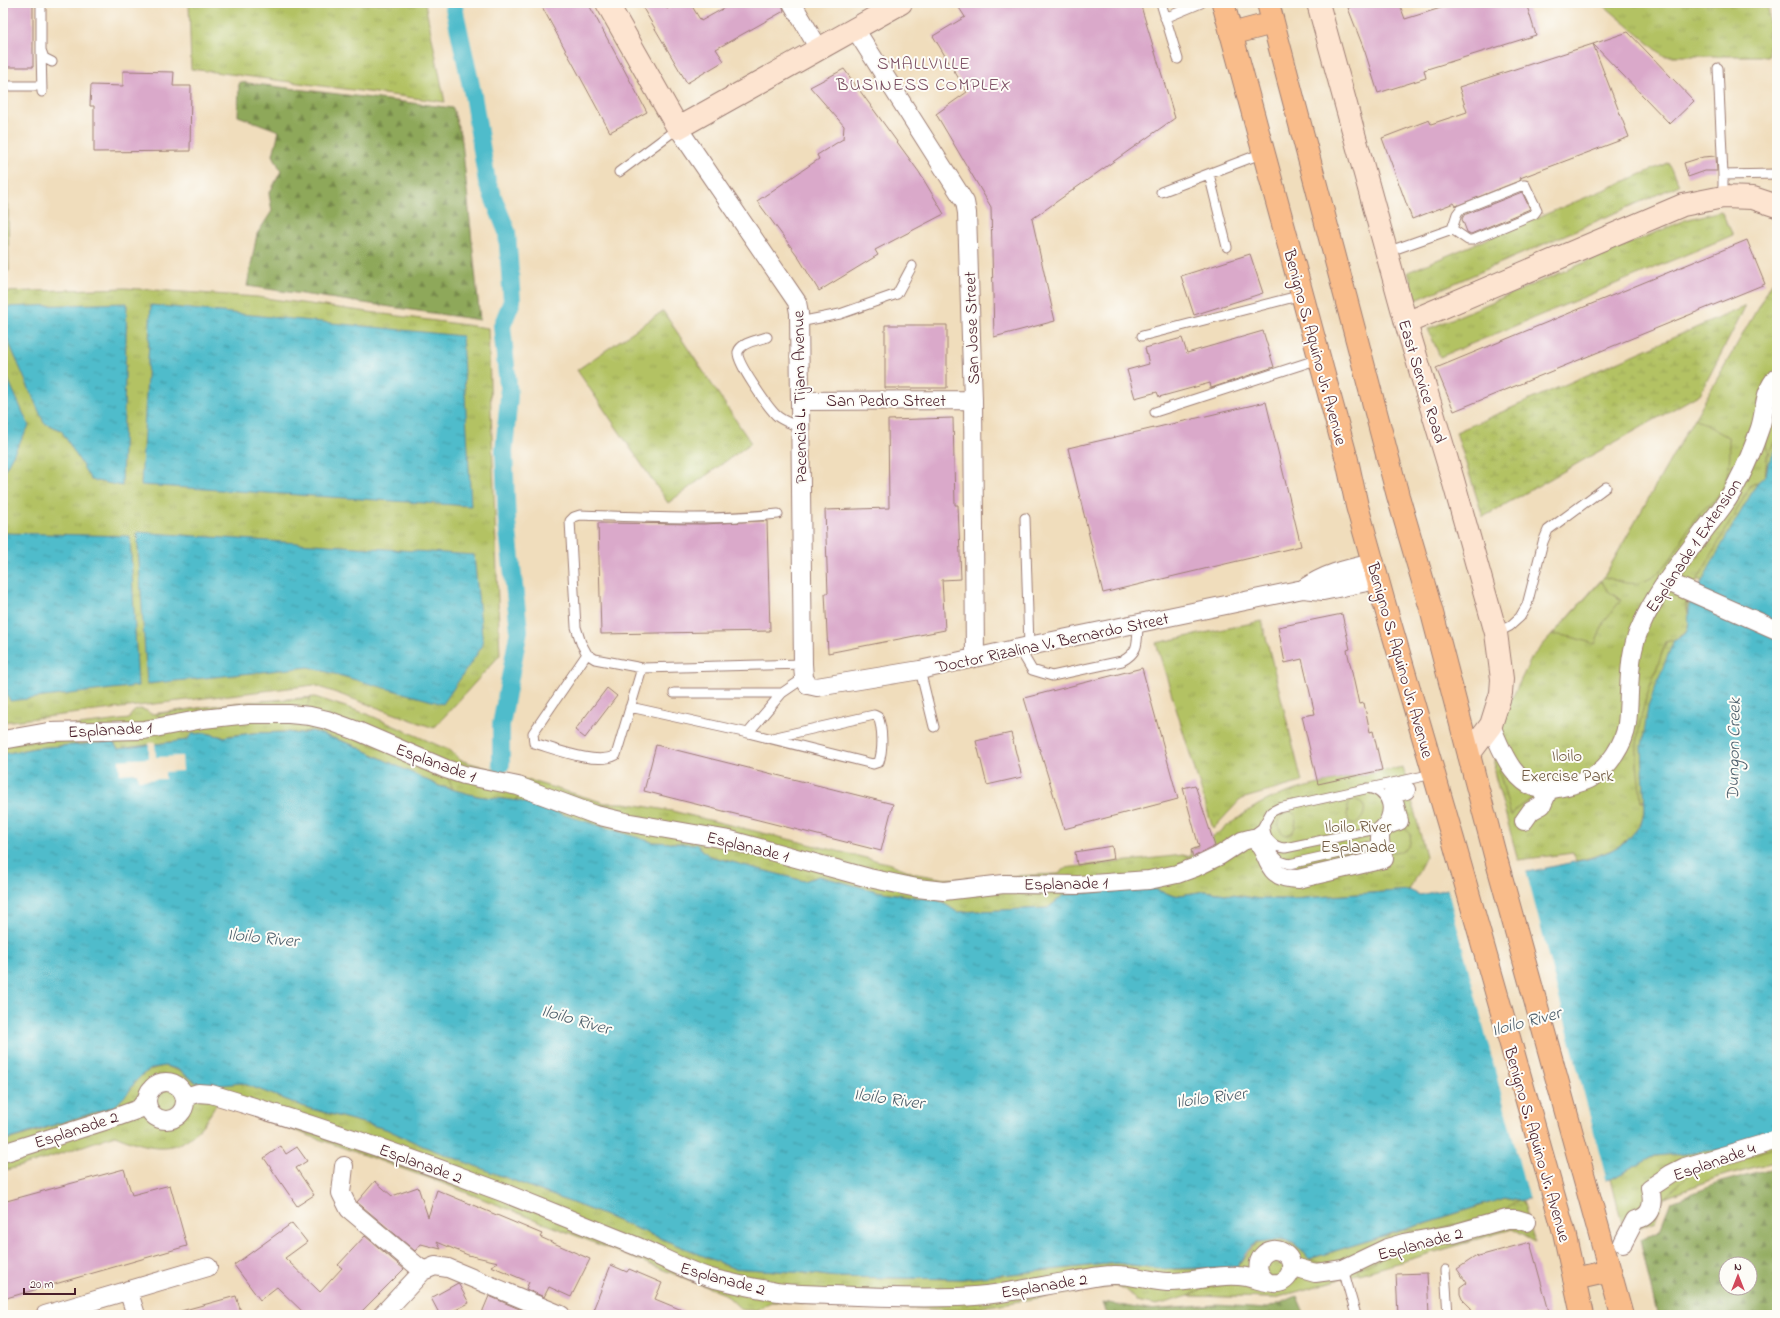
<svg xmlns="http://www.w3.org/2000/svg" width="1780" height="1318" font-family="'Indie Flower',sans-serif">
<defs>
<pattern id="grass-tufts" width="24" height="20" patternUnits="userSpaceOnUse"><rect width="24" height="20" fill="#b3c264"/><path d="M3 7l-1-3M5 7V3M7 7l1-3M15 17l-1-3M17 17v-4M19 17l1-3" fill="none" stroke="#9ba657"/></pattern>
<pattern id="forest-firs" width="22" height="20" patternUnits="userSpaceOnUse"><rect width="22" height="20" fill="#8ea85a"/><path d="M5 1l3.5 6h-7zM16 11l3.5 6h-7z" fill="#76884b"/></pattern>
<pattern id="wetland-marsh" width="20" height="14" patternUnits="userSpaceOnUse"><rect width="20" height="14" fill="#b3c264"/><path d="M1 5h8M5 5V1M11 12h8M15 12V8" fill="none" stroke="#9ba657"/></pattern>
<pattern id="water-ripples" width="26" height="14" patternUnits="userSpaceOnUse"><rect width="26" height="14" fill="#50bccb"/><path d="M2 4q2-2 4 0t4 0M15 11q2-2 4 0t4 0" fill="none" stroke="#4498a5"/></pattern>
</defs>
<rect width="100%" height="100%" fill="#fdfcf7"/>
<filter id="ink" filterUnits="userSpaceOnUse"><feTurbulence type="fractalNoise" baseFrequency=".025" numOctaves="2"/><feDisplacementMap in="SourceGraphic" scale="8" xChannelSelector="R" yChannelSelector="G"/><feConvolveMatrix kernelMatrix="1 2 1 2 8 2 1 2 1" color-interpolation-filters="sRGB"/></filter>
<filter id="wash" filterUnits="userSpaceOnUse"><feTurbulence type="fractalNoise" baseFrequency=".012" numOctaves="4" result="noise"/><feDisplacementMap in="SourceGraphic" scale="16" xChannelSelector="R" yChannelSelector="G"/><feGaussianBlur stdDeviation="0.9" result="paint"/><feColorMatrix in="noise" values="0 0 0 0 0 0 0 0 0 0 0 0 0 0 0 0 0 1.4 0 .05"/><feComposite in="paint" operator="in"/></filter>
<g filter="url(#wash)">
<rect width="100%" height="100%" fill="#f0ddbc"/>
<path fill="url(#grass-tufts)" stroke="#7e7048" d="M189 3H425L445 102 191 69Z
M1601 3H1769V56H1664Z
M1668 163 1679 185 1416 300 1408 272Z
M1721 211 1733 235 1440 357 1428 329 1685 220Z
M1777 274V439C1774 445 1768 452 1767 459 1765 474 1768 479 1751 485L1688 598 1686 605 1690 621 1687 632 1679 638 1666 642 1645 702 1640 723 1641 801H1646C1644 842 1610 853 1576 861L1573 853 1518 860 1494 772 1499 725 1532 657 1604 577Z
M125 288 257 297 488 328 500 655 434 728 314 685 3 722V292Z
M663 311 751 443 668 503 577 370Z
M1262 621 1302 782 1241 799 1213 829 1156 643Z
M315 697 367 714 451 751 460 760 605 803H625L672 811 891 864 916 874 945 879 1059 874 1064 868 1183 855 1190 857 1191 850C1219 836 1240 812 1270 799 1309 783 1361 776 1403 767L1426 856 1409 890 1294 899H1260L1205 891 1174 896 1148 887 1064 895 1048 908 957 912 940 901 876 891 819 876 804 881 709 856 696 844 652 842 519 801 477 796 439 786 312 731 300 734 288 732 253 733 223 737 206 733 192 734 187 740 118 749 113 742 35 748 3 754V734L129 719C133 708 142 706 151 714L237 703Z
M165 1066C176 1069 185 1073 193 1081L242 1083 308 1108 386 1129 423 1146 596 1212 733 1268 806 1273 836 1277 963 1279 1116 1263 1165 1269H1218L1238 1267C1254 1237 1274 1229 1303 1251L1367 1242 1463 1211 1510 1199 1522 1201 1535 1242 1512 1229 1275 1298 1189 1296 1157 1305 1136 1301C1129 1291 1125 1287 1113 1286L964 1310 838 1306 786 1302H771L756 1310H742L725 1294 434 1180 217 1103C190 1152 165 1156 115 1135L36 1162 3 1171V1141L42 1130 128 1093C138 1076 145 1069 165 1066Z
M1777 1130V1161L1718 1177 1664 1197 1656 1221 1624 1233 1611 1179 1655 1156 1727 1149 1761 1141Z"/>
<path fill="url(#forest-firs)" stroke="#6c6442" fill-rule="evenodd" d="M239 82 453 108 462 141 480 320 247 286 257 234 272 211 269 194 281 171 273 155 279 131 238 116Z
M1777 1167V1315H1657L1640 1239 1661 1229 1672 1201 1721 1182ZM1726 1264H1750V1288H1726Z
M1297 1296 1305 1315H1107L1103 1302 1148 1310 1216 1305 1268 1308Z"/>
<path fill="url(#wetland-marsh)" stroke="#7e7048" d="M1746 306 1700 394 1483 517 1456 432Z
M1777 439V486L1708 587 1698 579 1751 485C1768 479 1765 474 1767 459 1768 452 1774 445 1777 439Z
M1687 602 1707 615 1652 794 1641 801C1640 784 1636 766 1637 749 1638 711 1654 677 1666 642 1681 638 1694 631 1689 614 1688 609 1686 607 1687 602Z"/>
<path fill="#b3c264" stroke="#7e7048" d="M3 97H6L9 271H3Z
M1694 418 1728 437C1732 452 1729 474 1723 488 1717 500 1707 505 1698 515 1680 536 1673 569 1645 581 1631 587 1618 581 1604 577Z
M1777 420V439L1769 454C1763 441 1764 429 1777 420Z
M1601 581 1608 591 1621 600 1605 620 1595 644 1571 637 1553 634Z
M311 698 305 710 162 721 156 714 237 703Z
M314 723 446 773 453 789 439 786 353 745 313 731 307 733Z
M116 736 113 742 35 748 3 754V746L13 743Z
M1500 768 1527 790 1533 798 1516 809 1511 816 1499 771Z
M521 790 582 814 595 825 516 801Z
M1354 800C1369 801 1366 817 1356 824L1349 822 1347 815 1349 803Z
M1290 811 1296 815 1295 827 1292 833 1286 835C1274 830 1278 814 1290 811Z
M1403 827C1419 837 1407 858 1390 851L1384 835Z
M629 829 689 837 693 844 652 842 613 831Z
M1777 1147V1161L1718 1177 1664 1197 1691 1173Z
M1505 1198 1518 1201 1500 1213 1429 1232 1403 1230Z
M1390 1234 1377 1246 1362 1253 1328 1264 1319 1263 1309 1259Z
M1454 1241 1469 1242 1360 1274 1358 1269 1396 1252Z
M1297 1274H1340L1341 1279 1275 1298 1189 1296 1205 1287Z"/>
<path fill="url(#water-ripples)" stroke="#4d6e7b" d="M127 303 122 486 91 480 61 430 44 423 3 329V307Z
M151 305 462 336 471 506 141 485Z
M3 368 29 426 3 473Z
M1777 447V1130L1761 1141 1727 1149 1655 1156 1611 1179 1518 1201 1505 1198 1309 1259 1303 1251 1293 1243 1282 1239 1259 1242 1252 1246 1245 1253 1238 1267 1231 1270 1201 1268 1165 1269 1116 1263 962 1279 836 1277 806 1273 733 1268 596 1212 423 1146 386 1129 308 1108 242 1083 203 1087 177 1069 165 1066 153 1068 143 1074 135 1082 128 1093 115 1106 3 1141V754L35 748 113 742 118 749 187 740 192 734 206 733 223 737 253 733 288 732 300 734 312 731 353 745 439 786 477 796 519 801 652 842 696 844 709 856 804 881 819 876 876 891 940 901 957 912 1048 908 1064 895 1148 887 1174 896 1205 891 1260 899H1294L1409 890 1420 895 1588 859 1610 851 1626 842 1641 824 1645 810 1642 747 1648 706 1674 640C1697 632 1684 619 1691 603 1711 562 1735 522 1758 482L1766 475 1768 464Z
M137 532 474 555 483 645 443 704 309 667 147 684Z
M3 533 130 536 138 686 10 701 3 682Z"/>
<path fill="#f0ddbc" d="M155 742 156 757 182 756 183 771 165 772V779L138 780 137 773 120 774 119 760 149 758V743Z
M1526 871 1607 1182 1529 1200 1447 887Z"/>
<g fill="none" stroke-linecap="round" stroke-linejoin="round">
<path stroke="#50bccb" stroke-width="18" d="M453 3 473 95 487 182 507 232 512 301 502 326 509 396 504 451 507 522 519 630 501 725V764"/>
</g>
<g id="blocks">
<path fill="#daa9ca" d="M3 3H33V67H3Z
M540 3H588L647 112 610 132Z
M640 3H664L667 9 676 3H690L701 21 733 3H782L784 11 716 49 724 61 687 83Z
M956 3H1140L1175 118 1032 219 1055 321 994 337 991 207 936 114 967 92 933 36 965 17Z
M1360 3H1399L1405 19 1457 3H1526L1536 35 1424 70 1426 78 1378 93 1365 52 1348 8Z
M1628 32 1694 101 1670 124 1593 44Z
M1593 44 1629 137 1520 178 1521 180 1456 206 1454 203 1412 219 1382 138 1429 120 1431 124 1467 112 1459 87Z
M844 69 919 172 944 214 875 250 878 255 819 291 797 255 757 201 819 159 817 155 843 139 844 126 810 87Z
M123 71 174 72 173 86H191L190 151 94 152V106H90L91 85 123 86Z
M1716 156 1717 171H1705L1688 177 1684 163 1703 157Z
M1522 192 1530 209 1471 234 1467 232 1462 219 1464 215Z
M1747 240 1765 284 1454 411 1436 368Z
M1250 254 1263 293 1194 315 1181 276Z
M885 325H947V388H885Z
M1263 331 1274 367 1211 388 1210 383 1159 397 1157 392 1135 398 1127 370 1149 364 1145 348 1182 338 1187 353Z
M1266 402 1301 546 1103 593 1068 448Z
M953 418 955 505H958L961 579 942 580 945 630 828 653 825 593H828L825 510 889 508 888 420Z
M761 521H767L770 631 601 634 598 523 704 524Z
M1342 614 1350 649 1347 650 1359 704 1364 703 1370 732 1373 731 1382 770 1318 784 1302 716 1315 714 1302 659 1285 663 1278 627Z
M1142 668 1178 799 1064 829 1024 698Z
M607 688 617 696 585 738 575 730Z
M1011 733 1022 777 987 785 976 741Z
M656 745 893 804 881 851 644 791Z
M1195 785 1215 846 1193 857 1191 850 1199 847 1183 788Z
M1112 846 1114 859 1077 865 1075 852Z
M281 1146 286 1154 297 1147 307 1161 296 1168 314 1195 297 1206 264 1158Z
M124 1169 132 1195 170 1185 187 1246 3 1299V1202Z
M375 1181 392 1196 418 1187 428 1217 437 1190 542 1234 540 1237 590 1259 571 1297 549 1287 544 1297 526 1289 529 1282 491 1266 498 1262 468 1255 437 1242 441 1249 421 1244 415 1251 357 1202Z
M292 1223 307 1242 285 1258 320 1292 342 1268 338 1265 365 1236 404 1269 358 1315H306L277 1287 260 1300 234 1265Z
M1530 1242 1550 1315H1472L1471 1308 1462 1299 1460 1294V1288L1467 1283 1457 1269 1475 1257Z
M611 1265 627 1272 629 1269 662 1283 655 1299 694 1315H591Z
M1427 1273 1429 1315H1398L1396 1274Z
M458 1283 469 1303 446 1315H440L431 1298Z
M236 1296 242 1315H181V1311Z
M489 1296 531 1314V1315H481Z"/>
</g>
</g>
<g filter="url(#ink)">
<use href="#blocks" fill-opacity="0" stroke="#9d7e74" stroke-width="1"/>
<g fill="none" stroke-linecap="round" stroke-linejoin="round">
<defs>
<path id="lane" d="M41 3V50L44 58 52 62
M1161 3 1178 59
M1165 18 1201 3
M41 51 42 92
M1718 68 1723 175
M3 86H42
M619 172 678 128
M1209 174 1227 247
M1523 185H1525L1537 210 1534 214 1472 240H1468L1452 229 1457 214 1460 210Z
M1161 192 1263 153
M1723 197V175L1777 174
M1387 252 1452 229
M799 322 840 314 897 294 912 266
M1142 336 1302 295
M767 337C759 340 741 342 738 352 736 362 768 407 776 415 782 421 793 424 801 428
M1155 412 1319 359
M778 514C713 521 646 517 580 515L574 517 570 521 576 627 581 643 587 654 595 659 642 668 803 664
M1025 518 1029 646
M1496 633 1510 626 1520 617 1527 605 1543 542 1548 530 1606 487
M1019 648 1032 670 1052 676 1122 661C1140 652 1137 641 1138 623
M587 654 533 733 534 743C555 749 597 766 616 755L642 668
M920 670 934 727
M674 693H782
M630 707 748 733 873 764 879 762C883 750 883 729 878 717L874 715 772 738
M748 733 782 693 804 678
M1265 822C1263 837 1272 847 1285 848L1376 829C1394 816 1390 791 1367 788
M1250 837 1262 828 1271 812 1279 808 1433 774
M1269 850 1280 861 1289 864 1380 844
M1343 1269 1356 1315
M1445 1270 1448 1315"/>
<path id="street" d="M792 3 819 49
M855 29 965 202 967 213 973 400 975 658
M678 128 797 302 799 313 803 664 804 678 808 685 817 687 920 670 1029 646 1303 589 1323 591 1377 580
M800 401 973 400
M1666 581 1777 630
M1303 589C1326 573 1346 569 1373 563
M1491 725C1501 751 1518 795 1553 789 1563 787 1583 783 1591 778 1609 767 1624 745 1627 724 1631 691 1626 657 1641 626 1657 590 1682 560 1706 528 1718 513 1730 498 1738 481 1747 464 1754 446 1760 428 1766 410 1763 391 1777 377
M3 740 48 732 144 730 203 719 249 714H289L310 716 327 720 360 732 446 769 464 775 518 786 596 815 625 822 730 840 869 878 917 888 944 891 1004 884 1078 885 1149 880 1177 874 1196 867 1219 856 1242 841 1253 838C1272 851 1261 879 1298 879L1384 859C1379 840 1374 827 1399 821L1392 794 1406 790
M1524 821 1531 811 1542 805 1546 796V790
M147 1101a19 19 0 1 1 38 0a19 19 0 1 1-38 0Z
M185 1097 198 1093 211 1094C309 1123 407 1156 502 1192 547 1210 591 1228 636 1246 660 1256 682 1269 708 1277 728 1283 751 1287 772 1291 791 1295 813 1294 832 1295 874 1297 916 1298 958 1297 996 1296 1034 1287 1071 1281 1085 1279 1099 1275 1113 1275 1131 1274 1149 1281 1167 1282 1191 1283 1214 1274 1238 1276 1250 1276 1269 1285 1279 1283 1292 1279 1296 1262 1285 1254 1268 1240 1247 1265 1266 1281
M3 1153 111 1119 139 1109 146 1100
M344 1166 341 1193 349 1209 423 1271
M1623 1243 1635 1220C1652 1217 1654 1203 1650 1188L1671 1174 1685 1167 1777 1140
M1291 1266 1315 1273 1330 1271 1343 1269 1387 1248 1404 1243 1453 1234 1507 1219H1517L1527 1222
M128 1290 136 1315
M45 1315 208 1267
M382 1315 423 1271 435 1266 448 1268 561 1315"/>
<path id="secondary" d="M607 3 678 128 901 3
M1318 3 1406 323 1453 480 1496 633 1502 679 1501 693 1491 725 1469 754
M1406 323 1683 205 1723 197 1753 198 1777 206"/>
<path id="highway" d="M1223 3 1347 460 1357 506 1383 599 1454 843 1564 1232 1582 1315
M1268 3 1398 496 1431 609 1495 855 1622 1315
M1231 34 1273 23
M1574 1279 1610 1271"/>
</defs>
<use href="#lane" stroke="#9d7e74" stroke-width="11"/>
<use href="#street" stroke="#9d7e74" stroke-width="20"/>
<use href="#secondary" stroke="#9d7e74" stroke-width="24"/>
<use href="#highway" stroke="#9d7e74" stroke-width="24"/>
<use href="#lane" stroke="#fff" stroke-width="9"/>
<use href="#street" stroke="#fff" stroke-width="18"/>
<use href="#secondary" stroke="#fde4d0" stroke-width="22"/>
<use href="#highway" stroke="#f9bc8a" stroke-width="22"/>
</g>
</g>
<g text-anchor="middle" stroke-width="4" stroke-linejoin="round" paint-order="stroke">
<g font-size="17" fill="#4a1f2b" stroke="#fdfcf7">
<text transform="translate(971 328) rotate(-92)" y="6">San Jose Street</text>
<text transform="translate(1316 347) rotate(75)" y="6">Benigno S. Aquino Jr. Avenue</text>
<text transform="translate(1423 381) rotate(73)" y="6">East Service Road</text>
<text transform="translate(799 397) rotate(-91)" y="6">Pacencia L. Tijam Avenue</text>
<text x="886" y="406">San Pedro Street</text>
<text transform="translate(1693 545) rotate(-56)" y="6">Esplanade 1 Extension</text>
<text transform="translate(1052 642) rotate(-12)" y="6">Doctor Rizalina V. Bernardo Street</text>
<text transform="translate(1401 660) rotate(74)" y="6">Benigno S. Aquino Jr. Avenue</text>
<text transform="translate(110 729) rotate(-3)" y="6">Esplanade 1</text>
<text transform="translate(436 762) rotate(20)" y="6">Esplanade 1</text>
<text transform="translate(748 846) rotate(14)" y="6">Esplanade 1</text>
<text transform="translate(1066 883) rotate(-1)" y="6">Esplanade 1</text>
<text transform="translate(76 1129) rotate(-18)" y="6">Esplanade 2</text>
<text transform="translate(1538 1144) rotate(74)" y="6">Benigno S. Aquino Jr. Avenue</text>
<text transform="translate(1714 1161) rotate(-19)" y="6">Esplanade 4</text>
<text transform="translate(421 1163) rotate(20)" y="6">Esplanade 2</text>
<text transform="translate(1420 1243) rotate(-15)" y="6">Esplanade 2</text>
<text transform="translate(723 1278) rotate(15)" y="6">Esplanade 2</text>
<text transform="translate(1044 1285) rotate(-9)" y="6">Esplanade 2</text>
</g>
<g font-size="17" fill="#6f583f" stroke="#fdfcf7">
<text x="1567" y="761">Iloilo<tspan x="1567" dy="20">Exercise Park</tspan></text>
<text x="1358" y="832">Iloilo River<tspan x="1358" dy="20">Esplanade</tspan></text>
</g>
<g font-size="18" letter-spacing="1" fill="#7c4f63" stroke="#fdfcf7">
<text x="924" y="69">SMALLVILLE<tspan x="924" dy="21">BUSINESS COMPLEX</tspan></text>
</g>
<g font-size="18" font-style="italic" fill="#4c5e6b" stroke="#fdfcf7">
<text transform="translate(1733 749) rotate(-89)" y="6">Dungon Creek</text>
<text transform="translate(263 937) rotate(6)" y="6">Iloilo River</text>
<text transform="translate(576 1019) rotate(16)" y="6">Iloilo River</text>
<text transform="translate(1526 1021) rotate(-15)" y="6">Iloilo River</text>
<text transform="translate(1211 1097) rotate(-7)" y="6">Iloilo River</text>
<text transform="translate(889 1098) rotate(8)" y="6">Iloilo River</text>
</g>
</g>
<rect width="1780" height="1318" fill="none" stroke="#fdfcf7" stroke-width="16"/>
<g transform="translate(1738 1276)"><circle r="19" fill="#fdfcf7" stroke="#b5a4a5"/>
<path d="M0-3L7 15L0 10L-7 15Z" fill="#d1495b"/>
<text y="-6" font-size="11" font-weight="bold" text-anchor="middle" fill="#4a1f2b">N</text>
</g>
<path d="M24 1288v6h51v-6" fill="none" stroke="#4a1f2b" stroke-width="2"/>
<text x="30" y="1288" font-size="12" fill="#4a1f2b" stroke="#fdfcf7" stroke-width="3" paint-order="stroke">20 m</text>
</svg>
